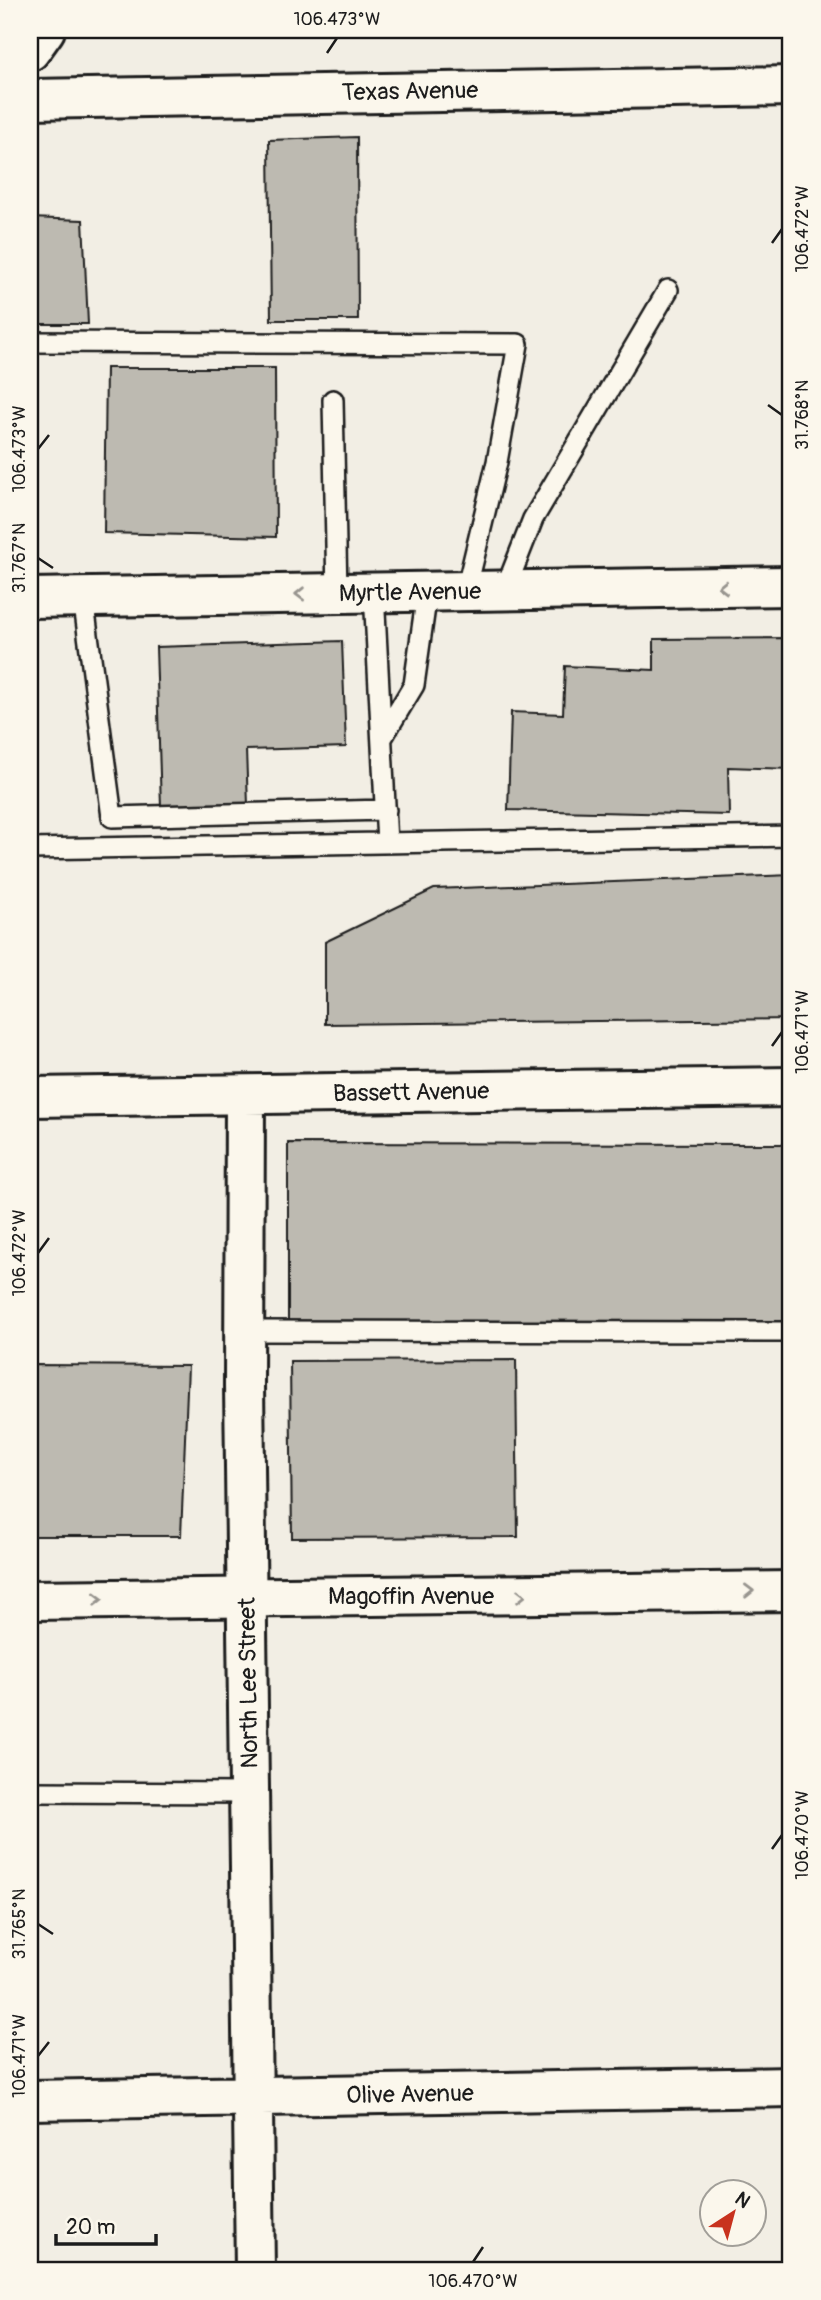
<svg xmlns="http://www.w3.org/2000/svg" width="821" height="2300" font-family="Pangolin,sans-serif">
<rect width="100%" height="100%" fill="#f2eee4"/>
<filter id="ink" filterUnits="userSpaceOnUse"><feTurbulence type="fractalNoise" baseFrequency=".0143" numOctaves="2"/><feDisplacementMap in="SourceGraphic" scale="14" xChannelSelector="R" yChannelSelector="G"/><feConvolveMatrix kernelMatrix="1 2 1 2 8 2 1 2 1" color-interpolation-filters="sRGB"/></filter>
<g filter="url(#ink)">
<path fill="#bdbab1" stroke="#1c1c1c" stroke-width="2" d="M357 137 358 320H271L269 140Z
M30 218 83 220 88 324H30Z
M106 368H275L276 537 104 533Z
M791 638V769L728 767 729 815 508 810 511 712 563 714 565 666 654 670V639Z
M342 641 346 747 246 750 248 805 161 807 156 647Z
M791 875V1019L325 1024V942L434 889Z
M288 1143 791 1144V1324L288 1321Z
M516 1360 518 1537 292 1538 290 1361Z
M35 1365 188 1366 181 1536H30V1372Z"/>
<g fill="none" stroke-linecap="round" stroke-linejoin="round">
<defs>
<path id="lane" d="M30 342 518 344 497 462 466 591
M333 400 337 593
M505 590 533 519 668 290
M374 592 387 843
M83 597 112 817 386 810
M382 738 414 685 427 593
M30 849 791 836
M245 1331 791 1332
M30 1792 249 1793"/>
<path id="street" d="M245 1095 244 1386 255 2270
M30 1097 791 1087
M30 2100 791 2087"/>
<path id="secondary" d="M30 51 45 30
M30 99 791 86
M30 598 791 586
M30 1600 791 1591"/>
</defs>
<use href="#lane" stroke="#1c1c1c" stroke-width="24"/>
<use href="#street" stroke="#1c1c1c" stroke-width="44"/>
<use href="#secondary" stroke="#1c1c1c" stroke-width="44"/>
<use href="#lane" stroke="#fbf7ec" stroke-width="19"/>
<use href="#street" stroke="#fbf7ec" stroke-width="38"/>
<use href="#secondary" stroke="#fbf7ec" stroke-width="38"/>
</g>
<defs><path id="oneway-chevron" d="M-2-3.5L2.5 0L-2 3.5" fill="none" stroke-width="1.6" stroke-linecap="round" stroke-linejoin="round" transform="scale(1.75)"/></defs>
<g stroke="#97948e">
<use href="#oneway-chevron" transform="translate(723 587) rotate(179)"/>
<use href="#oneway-chevron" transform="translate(300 594) rotate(179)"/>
<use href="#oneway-chevron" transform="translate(749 1591) rotate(-1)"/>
<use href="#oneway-chevron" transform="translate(521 1596) rotate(-1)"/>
<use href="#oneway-chevron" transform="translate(98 1599) rotate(-1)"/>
</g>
</g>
<path fill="none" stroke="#1c1c1c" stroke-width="2.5" d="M327 53 337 38M772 243 782 229M768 405 782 415M38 449 49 435M38 558 53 568M772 1046 782 1032M38 1253 49 1238M772 1849 782 1835M38 1924 53 1934M38 2056 49 2042M473 2262 483 2247"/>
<g text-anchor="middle" stroke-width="6" stroke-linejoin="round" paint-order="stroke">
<g font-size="24" fill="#1c1c1c" stroke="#fbf7ec">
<text transform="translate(410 91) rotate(-1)" y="8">Texas Avenue</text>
<text transform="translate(410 592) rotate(-1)" y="8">Myrtle Avenue</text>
<text transform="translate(411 1092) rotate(-1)" y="8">Bassett Avenue</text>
<text x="411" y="1604">Magoffin Avenue</text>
<text transform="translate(248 1683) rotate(-91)" y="8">North Lee Street</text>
<text transform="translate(410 2094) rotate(-1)" y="8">Olive Avenue</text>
</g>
</g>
<rect width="821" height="2300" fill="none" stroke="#fbf7ec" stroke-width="77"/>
<g transform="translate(733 2213) rotate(36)"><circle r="33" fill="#fbf7ec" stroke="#a29f99" stroke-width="2"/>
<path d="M0-5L12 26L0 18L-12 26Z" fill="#c8321e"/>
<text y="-10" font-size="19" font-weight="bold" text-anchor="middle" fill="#1c1c1c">N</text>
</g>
<path d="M56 2234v10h100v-10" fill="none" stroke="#1c1c1c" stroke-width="3.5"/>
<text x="66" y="2234" font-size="21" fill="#1c1c1c" stroke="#fbf7ec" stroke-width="5" paint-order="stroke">20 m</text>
<rect x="38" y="38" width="744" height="2224" fill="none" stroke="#1c1c1c" stroke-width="2.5"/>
<g font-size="18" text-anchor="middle" fill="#1c1c1c">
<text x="337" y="25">106.473°W</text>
<text transform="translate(802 229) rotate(-90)" y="6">106.472°W</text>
<text transform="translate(802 415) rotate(-90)" y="6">31.768°N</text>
<text transform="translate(19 449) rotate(-90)" y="6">106.473°W</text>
<text transform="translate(19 558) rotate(-90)" y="6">31.767°N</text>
<text transform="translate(802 1032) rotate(-90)" y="6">106.471°W</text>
<text transform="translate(19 1253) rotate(-90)" y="6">106.472°W</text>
<text transform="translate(802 1835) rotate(-90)" y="6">106.470°W</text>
<text transform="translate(19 1924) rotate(-90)" y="6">31.765°N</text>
<text transform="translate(19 2056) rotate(-90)" y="6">106.471°W</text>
<text x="473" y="2287">106.470°W</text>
</g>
</svg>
